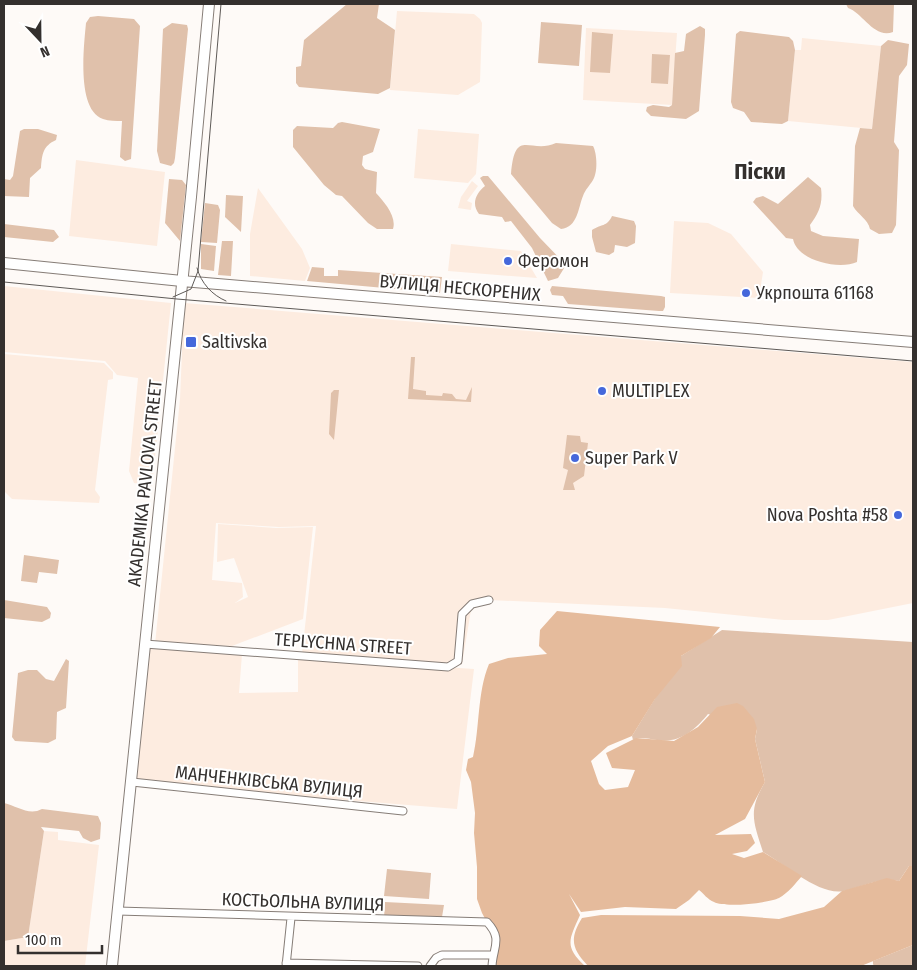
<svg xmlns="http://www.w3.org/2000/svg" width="917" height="970" font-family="'Fira Sans Condensed',sans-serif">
<rect width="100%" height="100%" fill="#fefaf7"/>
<path fill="#fdece0" d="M397 11 474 14 480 19 482 23 480 82 458 95 390 90Z
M586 28 677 33 672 105 583 100Z
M802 38 881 46 872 129 788 121 795 50H801Z
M418 129 479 134 476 174 468 183 414 178Z
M76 160 165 172 157 246 69 236Z
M472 181 478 186 467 201 472 203 471 210 458 208 461 197Z
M258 188 302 249 310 268 305 281 250 276V234Z
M674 221 708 223 731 234 763 272 759 298 670 293Z
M451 244 521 251 537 278 448 271Z
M4 286 171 303 152 486 134 483 129 471 138 378 117 375 105 361 4 352Z
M184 303 913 362V603L828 620H784L665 608 489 600 472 604 462 664 302 654 316 526 279 527 216 523 212 580 242 583 243 597 235 603 248 597 234 558 217 562 218 524 276 528 313 527 303 619 232 646 155 644 180 399Z
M4 354 104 363 113 372V379L108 380 95 490 100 497 99 503 12 499 4 491Z
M149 647 242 654 239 693 298 692V657L474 669 457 809 136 783Z
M44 831 58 832V840L99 845 85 966H4V941L28 937Z"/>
<path fill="#e0c1ab" d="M347 4H379L377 18 395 30 390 88 378 94 299 87 296 83V67L301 66 304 40Z
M846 4H894L893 32C874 39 863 13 848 8Z
M98 16 134 19 140 26 131 159 125 161 120 157 122 121C116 121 109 121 103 119 76 110 84 45 86 23L90 17Z
M541 22 582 25 579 66 538 63Z
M172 23 187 25 188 29 175 158 174 163 171 166 160 163 157 151 163 29Z
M700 26 705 29V35L699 111 686 119 651 116 646 111 647 107 653 105 669 107 672 105 675 53 684 51 686 34Z
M740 31 789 37 793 41 795 50 788 121 782 124 751 122 744 112 733 108 731 102 736 34Z
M592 32 613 34 610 73 590 72Z
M888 40 909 44 907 65 899 76 894 142 899 150 896 225 892 233 879 234 870 229C868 219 858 215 853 206L855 146 860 128 872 129 881 46Z
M652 54 670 55 668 84 651 83Z
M342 122 380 129 373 152 363 156 362 165 365 169 377 172 376 193C384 202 397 216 393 229H377L368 223 342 196 336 195 324 185 293 147V130L297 126 333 128 338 123Z
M24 129H38L57 135 56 140C43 146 42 154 41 168L30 178 29 197 4 196V179L10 180 13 176 20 131Z
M556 143 593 146C597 153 598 172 593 180 590 185 585 190 583 196 578 208 578 227 561 229L552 223 511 174C515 126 530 155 556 143Z
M483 176H488L540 238 566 265 558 278 548 281 532 248 511 221 505 222 502 217 479 214C471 204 476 193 485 186L480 178Z
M808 177 821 188C823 204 819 213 810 225L811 231 823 236 859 239 857 262C839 270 797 261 793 239L786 238 753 202 756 198 763 196 778 204Z
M169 179 182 180 186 185 180 241 165 223Z
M226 195 243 196 241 232 225 217Z
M205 203 218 205 220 210 217 243 201 242Z
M612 216 634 221 636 226 635 243 627 247 615 245 614 252 609 255 596 252 592 237V230C601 224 607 227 612 216Z
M4 224 54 230 59 237 53 242 4 237Z
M222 241H233L231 276 218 275Z
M201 244 216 246 214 271 201 269Z
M312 267 324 268V276H338V270L442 277 440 293 307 281Z
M552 286 661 296 665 297V307L663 311H659L568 304 563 296 552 295 550 290Z
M411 357H415L413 389 426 391V395L442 396 443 393 452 394 456 399 466 400 472 387 471 402 408 399Z
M334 390H339L334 440 329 434 331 393Z
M567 435 580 436 581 442 588 443 584 476 573 483 575 490H563L568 470 563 468Z
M24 555 59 560 57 574 39 572 37 583 21 581Z
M4 600 47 607 51 613 50 618 42 622 4 618Z
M722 630 913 642V866H909L899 881C879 877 863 887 844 891 819 896 785 864 763 852 753 821 748 811 765 782L755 739 757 729 708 714C695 730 679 744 657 740 649 739 641 736 633 740L632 736 681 656Z
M66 659 69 661 66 708 57 712 56 739 48 743 15 741 12 737 18 673 28 670H37L46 679 54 681Z
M4 803C17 806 29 816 42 809L98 816 101 823 100 839 91 842 83 838 79 831 41 827 44 831 28 937 4 941Z
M387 869 431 873 429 899 384 896Z
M385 902 444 905 442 917 384 918Z
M913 945V966H874L873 964V961Z"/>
<path fill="#e5bb9c" d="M557 611 720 627 711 638 681 656 682 666 655 699 632 736 608 746 591 761 599 784 605 790 628 787 635 770 612 768 606 753 636 738 674 741 698 727 717 707 737 703 743 706 754 719 757 729 755 739 765 782 745 819 715 835 751 834 755 843 747 851 732 854 744 858 763 852 802 876C795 884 788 893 779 898 768 903 725 908 714 902 708 900 703 893 699 890L689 900 676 909 625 907 581 912 569 894 580 915C569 940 564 946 585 966H492L497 941 482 913 477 899V867L474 833 475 813 471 782 466 770 468 759 473 757C480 727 477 693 489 664L508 658 547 654 539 646 540 630Z
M909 866H913V945L861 966H588C572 949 569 939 582 918L601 915 740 916 779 919 824 907 842 891 887 878 899 881Z"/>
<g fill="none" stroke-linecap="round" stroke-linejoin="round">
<defs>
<path id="minor" d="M145 644 448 667 458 661 462 614 472 604 489 600
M132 782 403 811
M118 911 487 922C503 939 493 947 492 966
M286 963 418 966
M286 966 291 918
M430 966 436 958 442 955H492"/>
<path id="secondary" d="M4 263 182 281"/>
<path id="primary" d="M182 281 913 342
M112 966 191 197 209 4"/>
</defs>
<use href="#minor" stroke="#867d77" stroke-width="9"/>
<use href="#secondary" stroke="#867d77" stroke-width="12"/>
<use href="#primary" stroke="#867d77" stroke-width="12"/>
<use href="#minor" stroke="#fff" stroke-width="7"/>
<use href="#secondary" stroke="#fff" stroke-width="10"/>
<use href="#primary" stroke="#fff" stroke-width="10"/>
<path stroke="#5e5a57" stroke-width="1" d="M197 268C201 283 212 295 226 301
M4 282 177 299 913 361
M173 297 191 289 198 271 221 4"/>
</g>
<g fill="#4568db" stroke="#fff" stroke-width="2">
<circle cx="508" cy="261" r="5"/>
<circle cx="746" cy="293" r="5"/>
<rect x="185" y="336" width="12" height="12" rx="2.5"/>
<circle cx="602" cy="391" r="5"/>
<circle cx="575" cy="458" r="5"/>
<circle cx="898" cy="515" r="5"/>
</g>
<g text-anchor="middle" stroke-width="4" stroke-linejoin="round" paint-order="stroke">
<g font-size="18" fill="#34302e" stroke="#fff" text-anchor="start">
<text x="518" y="267">Феромон</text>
<text x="756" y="299">Укрпошта 61168</text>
<text x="202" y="348">Saltivska</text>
<text x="612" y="397">MULTIPLEX</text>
<text x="585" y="464">Super Park V</text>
<text x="888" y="521" text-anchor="end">Nova Poshta #58</text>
</g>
<g font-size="18" fill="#34302e" stroke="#fff">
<text transform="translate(460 288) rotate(5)" y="6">ВУЛИЦЯ НЕСКОРЕНИХ</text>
<text transform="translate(145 483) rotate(-84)" y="6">AKADEMIKA PAVLOVA STREET</text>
<text transform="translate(343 644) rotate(4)" y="6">TEPLYCHNA STREET</text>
<text transform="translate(269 782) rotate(6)" y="6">МАНЧЕНКІВСЬКА ВУЛИЦЯ</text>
<text transform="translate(303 902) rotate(2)" y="6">КОСТЬОЛЬНА ВУЛИЦЯ</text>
</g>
<g font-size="22" font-weight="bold" fill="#34302e" stroke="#fff">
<text x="760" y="179">Піски</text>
</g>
</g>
<rect width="917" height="970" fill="none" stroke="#34302e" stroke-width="10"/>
<g transform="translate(40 40) rotate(158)" stroke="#ffffff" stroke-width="4" paint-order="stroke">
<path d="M0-4L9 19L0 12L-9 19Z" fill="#34302e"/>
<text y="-8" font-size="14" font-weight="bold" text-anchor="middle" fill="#34302e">N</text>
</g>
<path d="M18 945v8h84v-8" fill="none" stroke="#34302e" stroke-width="2.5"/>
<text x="25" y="945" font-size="15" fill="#34302e" stroke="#ffffff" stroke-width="4" paint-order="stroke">100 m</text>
</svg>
